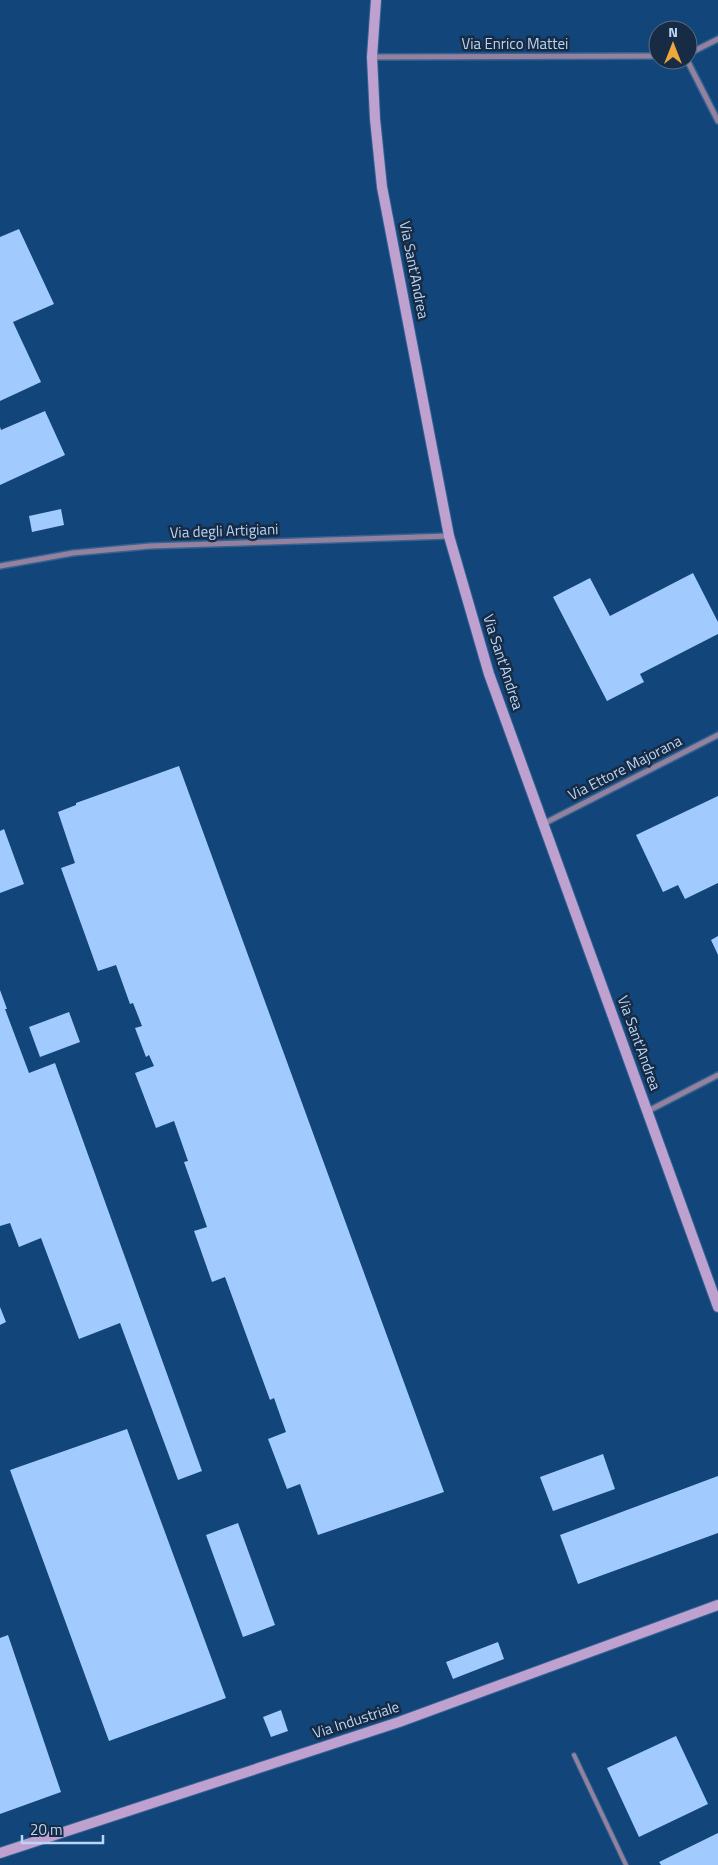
<svg xmlns="http://www.w3.org/2000/svg" width="718" height="1865" font-family="'Titillium Web',sans-serif">
<rect width="100%" height="100%" fill="#12457a"/>
<path fill="#a1cbfe" d="M19 229 54 304 13 322 41 382 0 401V237Z
M45 411 65 455 0 485V427L1 430Z
M61 509 64 525 32 532 29 516Z
M693 573 718 622V634L640 674 644 682 607 701 553 597 590 578 610 616Z
M179 766 444 1492 318 1535 300 1484 287 1489 268 1439 286 1432 274 1398 270 1400 225 1277 212 1282 194 1231 207 1227 184 1162 188 1161 174 1121 156 1128 135 1073 154 1066 149 1055 146 1057 135 1028 142 1026 133 1003 130 1004 116 965 98 971 61 868 75 863 58 812 76 805V803Z
M718 796V883L685 899 678 885 663 892 636 835Z
M4 829 24 884 0 893V831Z
M718 936V955L711 940Z
M0 990 7 1009H5L29 1073 55 1063 202 1471 178 1480 120 1323 79 1339 41 1238 19 1247 10 1223 0 1226Z
M69 1012 80 1042 40 1057 29 1027Z
M0 1307 6 1322 0 1325Z
M127 1429 226 1698 109 1741 10 1470Z
M603 1454 615 1489 553 1511 540 1477Z
M718 1476V1533L578 1584 560 1535Z
M238 1523 275 1625 243 1637 206 1535Z
M8 1635 61 1792 0 1814V1638Z
M498 1642 504 1659 453 1679 446 1662Z
M281 1710 288 1731 271 1737 263 1717Z
M676 1736 708 1804 639 1837 607 1768Z
M718 1833V1865H661L659 1862Z"/>
<g fill="none" stroke-linecap="round" stroke-linejoin="round">
<defs>
<path id="lane" d="M574 1755 626 1865"/>
<path id="street" d="M688 54 718 39
M372 57 658 56
M687 60 718 121
M0 566 73 553 150 546 449 536
M543 824 718 735
M648 1111 718 1075"/>
<path id="secondary" d="M376 0 372 57 375 119 382 187 449 536 489 674 718 1307
M0 1853 399 1722 718 1605"/>
</defs>
<use href="#lane" stroke="#346293" stroke-width="6"/>
<use href="#street" stroke="#346293" stroke-width="8"/>
<use href="#secondary" stroke="#346293" stroke-width="12"/>
<use href="#lane" stroke="#93819d" stroke-width="4"/>
<use href="#street" stroke="#93819d" stroke-width="5"/>
<use href="#secondary" stroke="#bea1cf" stroke-width="10"/>
</g>
<g text-anchor="middle" stroke-width="5" stroke-linejoin="round" paint-order="stroke">
<g font-size="15" fill="#bbd5f5" stroke="#172c44">
<text x="515" y="49">Via Enrico Mattei</text>
<text transform="translate(414 270) rotate(79)" y="5">Via Sant'Andrea</text>
<text transform="translate(224 531) rotate(-2)" y="5">Via degli Artigiani</text>
<text transform="translate(503 662) rotate(72)" y="5">Via Sant'Andrea</text>
<text transform="translate(625 768) rotate(-27)" y="5">Via Ettore Majorana</text>
<text transform="translate(639 1043) rotate(70)" y="5">Via Sant'Andrea</text>
<text transform="translate(356 1720) rotate(-18)" y="5">Via Industriale</text>
</g>
</g>
<g transform="translate(673 45)"><circle r="24" fill="#172c44" stroke="#59708b"/>
<path d="M0-4L9 19L0 12L-9 19Z" fill="#eea73d"/>
<text y="-8" font-size="14" font-weight="bold" text-anchor="middle" fill="#bbd5f5">N</text>
</g>
<path d="M22 1835v8h81v-8" fill="none" stroke="#bbd5f5" stroke-width="2.5"/>
<text x="30" y="1835" font-size="15" fill="#bbd5f5" stroke="#172c44" stroke-width="4" paint-order="stroke">20 m</text>
</svg>
